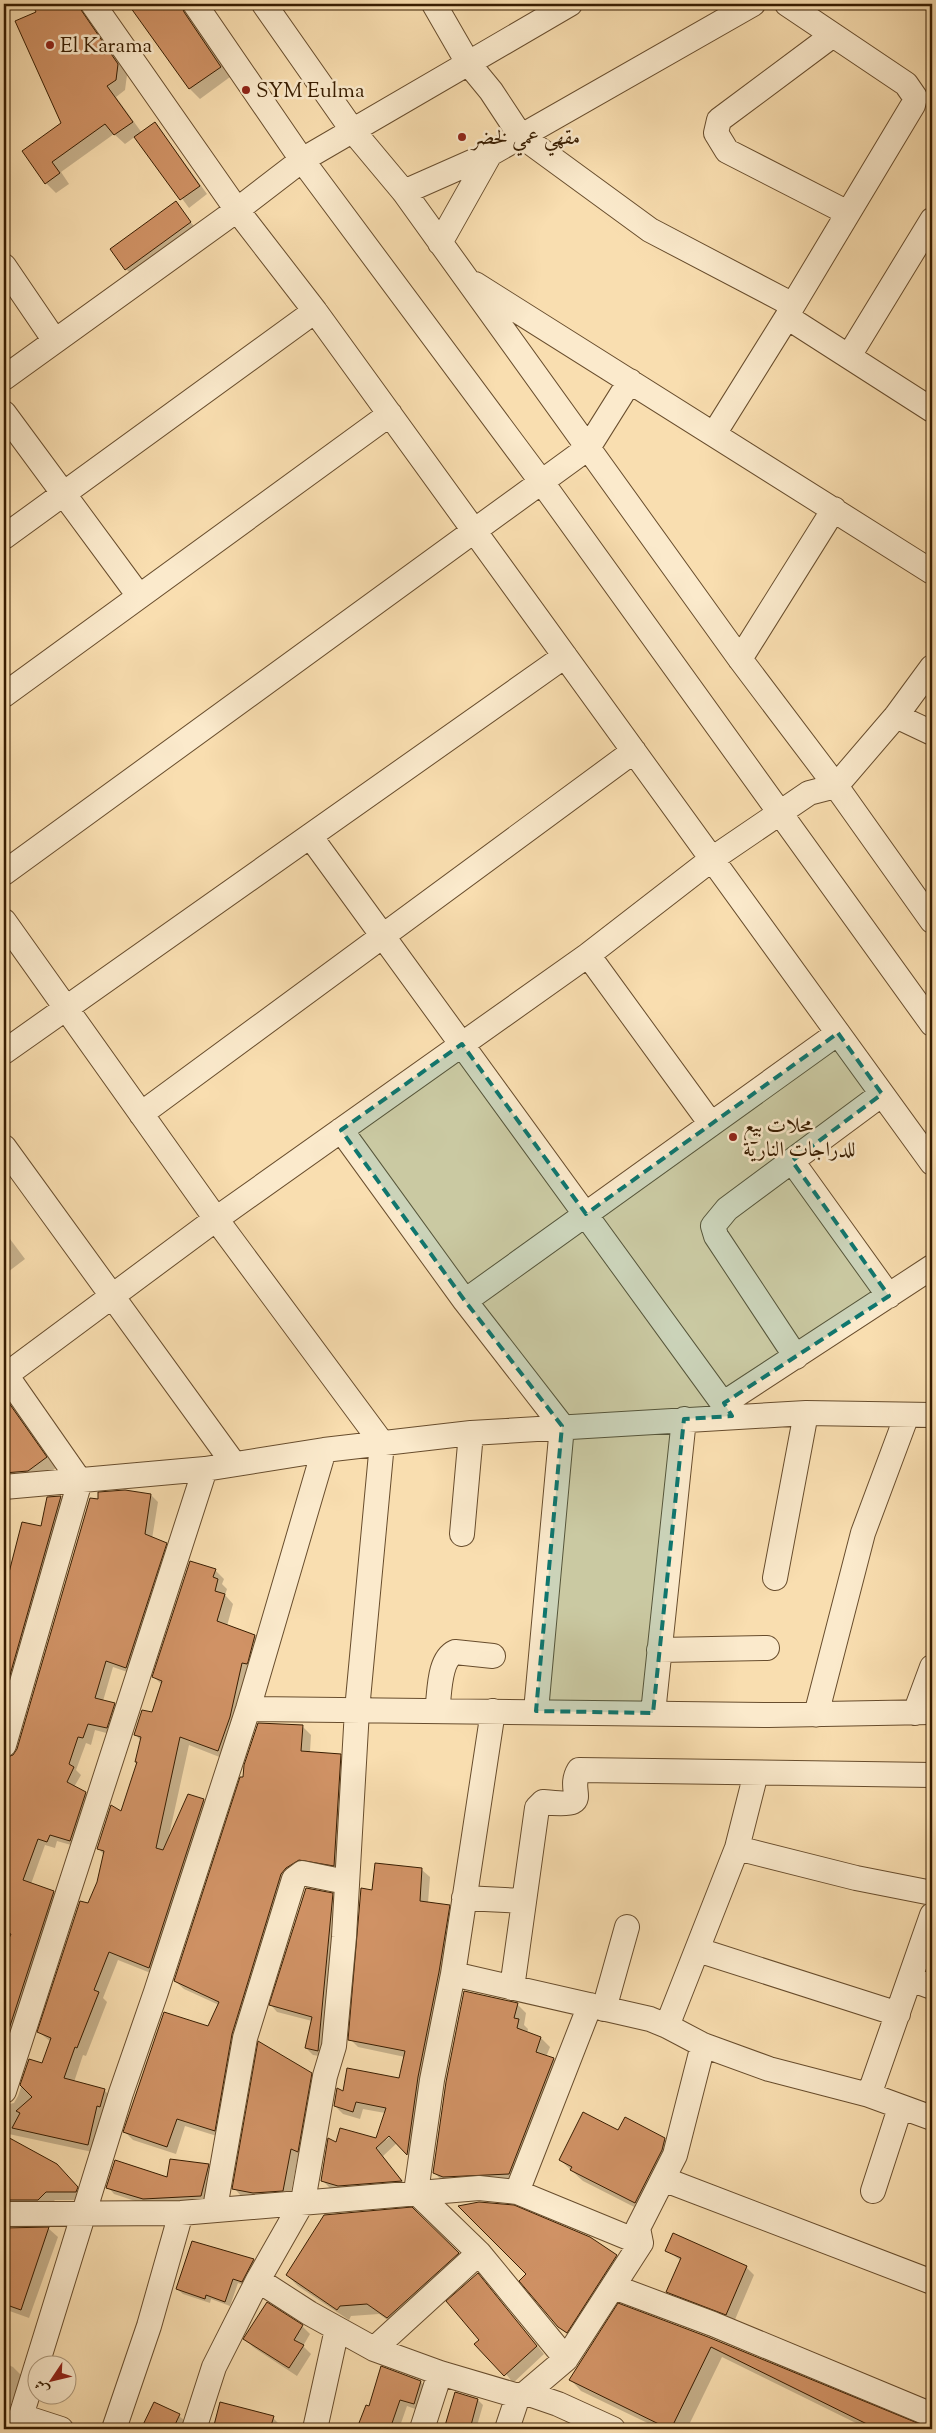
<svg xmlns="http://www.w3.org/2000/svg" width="936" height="2433" font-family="'Sorts Mill Goudy',Amiri,serif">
<rect width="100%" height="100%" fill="#f9deb0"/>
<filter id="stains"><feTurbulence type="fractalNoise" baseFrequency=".004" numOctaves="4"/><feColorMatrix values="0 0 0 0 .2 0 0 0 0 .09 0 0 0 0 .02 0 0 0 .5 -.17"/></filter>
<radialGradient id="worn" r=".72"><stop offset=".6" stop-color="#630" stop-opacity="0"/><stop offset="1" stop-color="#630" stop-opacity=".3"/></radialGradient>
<path fill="#0003" fill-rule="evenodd" d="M4 4H11L4 13Z
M34 4H79L82 7 127 75 125 90 116 97 142 133 154 124 162 132 207 194 189 208 136 136 125 144 114 134 61 172 69 184 56 193 46 183 63 123 37 12Z
M129 4H192L191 15 193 23 230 77 200 99 190 89Z
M4 84 10 92 4 96Z
M175 203 198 231 134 277 126 269Z
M4 1231 25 1259 4 1275Z
M4 1393 56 1468 38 1481 15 1483 4 1471Z
M151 1495 158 1502 152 1539 166 1544 173 1551 133 1674 113 1667 103 1701 114 1704 121 1711 114 1735 95 1730 91 1745 86 1743 76 1770 81 1775 74 1787 93 1800 78 1847 57 1841 55 1848 45 1845 31 1884 53 1892 61 1899 16 2036 4 2034V1809L6 1810 21 1771 4 1764V1759L14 1756 18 1749 99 1501Z
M61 1497 68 1504 4 1727V1578L8 1579 42 1527 48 1498Z
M215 1570 224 1579 222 1584 227 1589 225 1595 233 1604 227 1626 255 1636 264 1645 227 1760 189 1745 168 1840 203 1800 212 1809 158 1976 118 1960 103 1998 107 2002 86 2056 83 2055 74 2082 104 2090 113 2099 97 2153 4 2133V2105L14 2103 18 2096 30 2061 43 2065 51 2042 39 2032 98 1882 104 1855 98 1848 122 1812 138 1763 141 1741 135 1734 153 1713 162 1685 154 1677Z
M259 1724 303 1727 311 1735 310 1752 340 1755 348 1763 342 1873 308 1867 223 2138 185 2126 176 2154 133 2140 125 2132 209 2028 219 2005 184 1989 175 1981 244 1779Z
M422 1870 430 1877 428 1903 449 1906 457 1914 415 2161 397 2143 383 2156 408 2188 347 2193 330 2188 322 2180 337 2143 377 2140 385 2113 363 2109 360 2119 343 2114 335 2106 344 2093 400 2080 405 2057 358 2047 350 2039 373 1892ZM394 2133 386 2140V2137Z
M332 1894 339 1901 325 2057 313 2055 306 2048 312 2021 277 2012 271 2005Z
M517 2004 526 2013 524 2025 528 2029 527 2033 541 2038 550 2047 546 2057 554 2059 563 2068 518 2182H443L434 2172Z
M311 2074 319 2081 305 2159 298 2156 290 2198 261 2200 241 2196 234 2188Z
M619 2132 664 2139 675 2150 646 2213 583 2181 560 2160Z
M4 2136 56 2165 86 2197 85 2200H55L47 2208 20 2209 4 2200Z
M208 2166 215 2172 207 2202 150 2206 114 2194 108 2187 168 2179Z
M479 2203 616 2256 623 2263 574 2339 558 2326 527 2274 460 2206Z
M412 2209 469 2264 399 2328 379 2314 351 2316 349 2320 298 2286 287 2275Z
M4 2229H49L58 2237 29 2318 4 2309Z
M193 2242 253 2260 258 2265 247 2286 238 2283 230 2306 211 2299 210 2303 183 2294 177 2289Z
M667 2250 746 2267 754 2275 734 2322 676 2300 668 2292 681 2261Z
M485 2283 544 2354 513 2383 480 2340Z
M268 2304 302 2326 310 2334 303 2346 311 2354 297 2376 253 2347 245 2339Z
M619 2305 926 2429H929H868L722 2357 687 2429H660L581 2391 571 2380Z
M4 2363 13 2367 22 2376 4 2422Z
M421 2382 427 2389 421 2411 407 2406 399 2429H364L365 2427 361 2423 370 2408Z
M455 2393 478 2400 483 2405 476 2429H443L444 2426 446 2427Z
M154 2404 179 2416 184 2420 180 2429H142Z
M220 2404 273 2418 281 2426 280 2429H214Z"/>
<path fill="#d09265" stroke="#381d01" d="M32 4H77L118 64 116 80 107 86 133 122 114 135 105 124 52 162 60 173 45 184 22 151 61 123 15 21 36 12Z
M128 4H181L184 12 221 67 189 89Z
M155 122 200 186 180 200 134 137Z
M176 201 191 222 125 270 110 249Z
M4 1396 47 1457 28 1471 4 1473Z
M125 1490 151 1494 145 1534 167 1543 126 1668 106 1661 95 1698 115 1703 107 1728 88 1724 83 1738 78 1737 69 1764 74 1767 67 1782 86 1792 70 1841 50 1835 47 1842 38 1839 23 1880 54 1891 9 2029H4V1949L11 1934 4 1932V1758L13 1755 17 1749 90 1498 98 1499V1492Z
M61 1496 4 1696V1592L22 1522 41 1526 47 1497Z
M190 1561 216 1569 213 1577 218 1579 215 1591 225 1594 217 1621 255 1635 248 1662 247 1664 242 1663 230 1717 218 1751 180 1737 156 1848 163 1850 188 1794 204 1799 149 1968 109 1952 94 1990 99 1992 77 2048 75 2047 64 2078 105 2089 100 2107 97 2106 88 2145 12 2128 20 2113 16 2111 32 2097 20 2085 29 2059 42 2063 51 2038 37 2032 80 1901 88 1903 97 1882 104 1851 97 1849 111 1805 121 1811 137 1762H135L141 1737 134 1735 142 1710 152 1712 162 1681 152 1677Z
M258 1723 303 1725 301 1751 341 1754 334 1866 299 1860 286 1868 281 1874 232 2034 215 2131 177 2119 167 2147 123 2132 164 2012 208 2026 219 2002 174 1981 240 1777H243L244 1765Z
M375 1863 422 1868 420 1901 450 1905 439 1972 418 2077 407 2155 389 2136 376 2148 402 2181 338 2186 321 2181 328 2138 336 2142 340 2128 376 2138 386 2108 356 2102 353 2112 334 2106 337 2088 343 2091 347 2068 399 2078 405 2051 348 2040 361 1888 372 1890Z
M306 1888 333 1893 318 2051 305 2048 312 2017 269 2005Z
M464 1991 518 2003 514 2018 519 2019 517 2028 541 2037 536 2052 554 2058 509 2174 443 2177 433 2173 446 2082Z
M258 2041 312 2073 298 2152 291 2149 283 2191 253 2193 232 2189Z
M583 2112 618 2130 625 2117 665 2138 662 2150 635 2203 570 2170 572 2167 559 2160Z
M4 2135 57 2164 78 2187 76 2192H46L38 2200H4Z
M170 2159 209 2164 201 2196 143 2199 106 2188 115 2160 167 2177Z
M479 2202 514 2205 590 2237 617 2255 567 2333 558 2327 519 2281 526 2274 458 2206Z
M412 2207 459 2253 387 2318 367 2304 340 2306 337 2310 286 2275 324 2215Z
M49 2227 21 2310 4 2304V2228Z
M673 2233 747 2266 726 2315 666 2292 681 2258 665 2251Z
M192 2241 254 2259 242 2282 233 2279 225 2302 206 2295 205 2299 176 2289Z
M478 2273 537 2346 504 2376 474 2344 479 2340 446 2301Z
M267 2302 303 2325 294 2340 304 2345 289 2368 243 2339Z
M618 2303 708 2337 932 2429H877L711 2347 671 2429H669L569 2380Z
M381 2366 421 2381 414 2404 400 2400 390 2429H363L364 2425 359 2423 366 2405 369 2406Z
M455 2392 478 2399 470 2429H444Z
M154 2402 180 2414 173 2429H141Z
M220 2402 274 2416 270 2429H213Z"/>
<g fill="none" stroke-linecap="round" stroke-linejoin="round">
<defs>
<path id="minor" d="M93 4 237 210 315 311 932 1163
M195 4 302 160 546 488 932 1024
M264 4 353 131 404 192 740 659 836 786 932 921
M434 4 468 63 491 91 520 135 650 230 793 305 787 317 932 410
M787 4 906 84 915 97 913 105 793 305
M833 35 719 120 716 133 727 151 848 213
M404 192 490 154 753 4
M440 243 490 154
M4 266 55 341
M475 284 932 572
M849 356 932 220
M4 378 237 210 302 160 570 4
M4 413 139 596
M714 434 787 317
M4 537 315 311
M740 659 834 509
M4 695 390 414
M896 716 932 733
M310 836 732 1416
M4 873 588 448 630 381
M4 921 216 1219 382 1443 357 1710 344 1937 334 2046 325 2076 303 2201 258 2280 214 2367 194 2429
M588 955 711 1124
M4 1052 565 656
M141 1114 634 751
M341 1130 465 1301 562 1426 536 1711
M4 1147 234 1464
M792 1161 889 1296
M465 1301 838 1033
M796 1357 716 1236 713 1226 727 1209 882 1094
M4 1372 80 1481 4 1745
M6 1375 216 1219 588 955 712 859 809 793 836 786 896 716 932 667
M724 1403 932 1267
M4 1487 205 1469 324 1450 471 1433 806 1413 932 1415
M462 1534 471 1433
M775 1578 806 1413
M659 1650 767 1648
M248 1709 768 1715 932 1712
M437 1711C440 1694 438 1660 455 1652L493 1656
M493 1711 453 1974 432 2080 416 2192 479 2253 566 2359
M653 1713 684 1419
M915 1713 932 1667
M816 1715 863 1533 907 1415
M737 1848 856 1878 932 1893
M464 1898 524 1901
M698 1950 898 2014
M453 1974 650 2019 667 2026 703 2045 769 2069 869 2095 932 2118
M910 1979 932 1987
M512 1988 537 1808 543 1802C597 1808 565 1793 579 1770L932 1775
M604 2009 627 1927
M667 2026 737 1848 756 1773
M4 2091 205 1469
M869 2095 932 1915
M663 2179 932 2282
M873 2191 900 2108
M517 2192 590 2005
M215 2208 245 2038 294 1879 302 1873 346 1882
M4 2214 181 2213 479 2188 517 2192 641 2243 566 2359 526 2393
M641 2243 638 2228 675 2155 703 2045
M258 2280 309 2313 374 2349 440 2373 518 2396 526 2393 558 2404 613 2429
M614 2287 713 2324 932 2415
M374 2349 479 2253
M21 2416 61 2429
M17 2429 121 2093 156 1992 248 1709 324 1450
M114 2429 149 2326 181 2213
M315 2429 337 2329
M422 2429 440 2373
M507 2429 518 2396"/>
</defs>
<use href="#minor" stroke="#684d2d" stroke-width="26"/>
<use href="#minor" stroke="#fbeacc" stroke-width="24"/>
</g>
<path fill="#0f766e" fill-opacity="0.2" stroke="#0f766e" stroke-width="4" stroke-dasharray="10 6" stroke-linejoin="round" d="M838 1033 882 1094 792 1161 889 1296 724 1403 732 1416 684 1419 653 1713 536 1711 562 1426 465 1301 341 1130 462 1044 586 1214Z"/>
<g fill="#8f2418" stroke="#fbeacc" stroke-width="2">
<circle cx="50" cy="45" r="5"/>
<circle cx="246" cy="90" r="5"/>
<circle cx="462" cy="137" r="5"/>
<circle cx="733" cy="1137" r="5"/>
</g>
<g text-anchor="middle" stroke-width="5" stroke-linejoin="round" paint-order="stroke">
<g font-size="21" fill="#381d01" stroke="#fbeacc" text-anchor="start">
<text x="60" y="52">El Karama</text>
<text x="256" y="97">SYM Eulma</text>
<text x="472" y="144">مقهي عمي لخضر</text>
<text x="743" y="1132">محلات بيع<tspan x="743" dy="24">للدراجات النارية</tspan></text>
</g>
</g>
<rect width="936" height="2433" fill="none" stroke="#f9deb0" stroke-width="20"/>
<rect x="5" y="5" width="926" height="2423" fill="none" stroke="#381d01" stroke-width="2.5"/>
<rect x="10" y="10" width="916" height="2413" fill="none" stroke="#381d01"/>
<g transform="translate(52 2380) rotate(235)"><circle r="24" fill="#fbeacc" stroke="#ad987b"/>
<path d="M0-4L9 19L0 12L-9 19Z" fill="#8f2418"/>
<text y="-8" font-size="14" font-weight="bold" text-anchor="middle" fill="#381d01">ش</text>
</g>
<rect width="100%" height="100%" filter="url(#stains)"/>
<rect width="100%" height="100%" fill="url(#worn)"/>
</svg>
